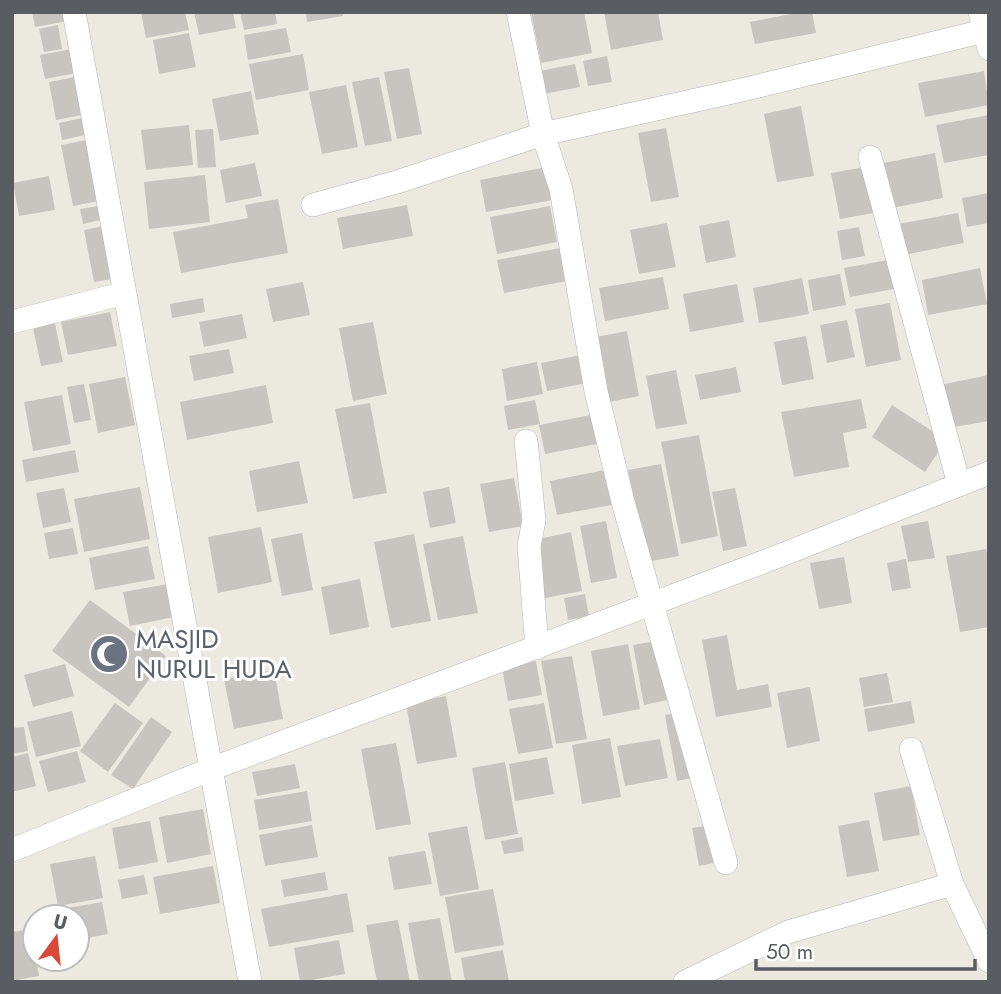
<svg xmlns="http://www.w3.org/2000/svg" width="1001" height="994" font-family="Jost,sans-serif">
<rect width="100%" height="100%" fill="#ebe9e0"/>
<path fill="#c8c5c0" d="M32 12H66L68 21 35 27Z
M141 12H185L189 30 146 38Z
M194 12H233L236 28 199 35Z
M240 12H275L277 24 244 30Z
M306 12H342L343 16 307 22Z
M531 12H584L592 53 541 63Z
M604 12H658L663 40 611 50Z
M801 12H812L816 33 755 44 750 22Z
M58 25 62 49 44 52 39 29Z
M286 28 291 52 248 60 244 35Z
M189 33 196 67 159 74 153 40Z
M72 49 77 73 45 79 40 55Z
M303 54 309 90 256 100 249 64Z
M607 56 612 82 588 86 583 61Z
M575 64 580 87 544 94 540 71Z
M409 68 422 134 397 139 384 72Z
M984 71 989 105 925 117 918 83Z
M79 76 87 114 56 120 49 82Z
M379 77 392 141 365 146 352 82Z
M346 85 358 147 322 154 309 92Z
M251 91 259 134 220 141 212 99Z
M801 106 814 176 777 182 764 114Z
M989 115V155L944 163 936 125Z
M82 118 85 135 62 140 59 123Z
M189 125 193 165 146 170 141 130Z
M666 128 679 197 651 202 638 133Z
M213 129 216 167 198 168 195 130Z
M92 139 104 200 73 206 61 145Z
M935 153 943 198 887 209 878 164Z
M255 163 262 196 226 203 220 170Z
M547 167 553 200 486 212 480 180Z
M865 167 874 213 840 219 831 173Z
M205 175 210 222 149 229 144 182Z
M49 176 55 210 19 216 13 183Z
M989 193V223L967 227 962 198Z
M278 199 288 253 181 273 173 232 248 218 245 205Z
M407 205 413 236 343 249 337 218Z
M98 206 100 220 83 224 80 209Z
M550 206 557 242 497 254 490 217Z
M958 213 964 243 904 255 898 224Z
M729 220 736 257 706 263 699 226Z
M667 223 676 267 639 274 630 230Z
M108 225 119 278 94 282 84 230Z
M859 227 865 256 842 260 837 231Z
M560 248 567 281 504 293 497 260Z
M888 260 894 289 850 297 844 268Z
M980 268 987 304 928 315 922 280Z
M840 274 846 305 813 311 808 280Z
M663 277 669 309 605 321 599 288Z
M802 278 809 314 759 323 753 288Z
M303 282 310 315 273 322 266 289Z
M737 284 744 322 690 332 683 294Z
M203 298 205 312 172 318 170 304Z
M890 303 901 360 866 367 855 309Z
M110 312 117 346 68 355 61 322Z
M242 314 247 338 204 347 199 322Z
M54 319 63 362 41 366 32 323Z
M847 320 855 357 827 363 820 325Z
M373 322 387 394 353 401 339 328Z
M627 331 639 396 609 402 596 337Z
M806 336 814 379 782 385 774 342Z
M229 349 234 373 194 381 189 356Z
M581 355 586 383 547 391 541 363Z
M537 362 543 394 507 401 502 369Z
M736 367 741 392 700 400 695 375Z
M676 370 687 424 656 429 646 376Z
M989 375V421L948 428 940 385Z
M125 377 135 425 98 433 89 384Z
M84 384 91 420 74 423 67 387Z
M266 385 273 423 187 440 180 402Z
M62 395 71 444 33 451 24 402Z
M861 399 867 428 843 433 849 467 794 477 781 412Z
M535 400 540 424 508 430 504 406Z
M370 403 387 493 353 499 335 409Z
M892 405 946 440 925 472 872 437Z
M596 414 602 443 545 454 539 425Z
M699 435 718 536 681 544 661 442Z
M75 450 79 472 26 482 22 460Z
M299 461 308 503 257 512 249 471Z
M661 464 679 556 646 562 628 470Z
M610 469 617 504 557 515 550 481Z
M514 478 523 526 489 532 480 484Z
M140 487 150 539 84 552 74 499Z
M449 487 456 523 430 528 423 492Z
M64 488 71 522 43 528 36 493Z
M735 488 747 546 723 551 712 492Z
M606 521 617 578 591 583 580 526Z
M928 521 935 558 908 562 901 526Z
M261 527 272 582 218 593 208 537Z
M73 528 78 554 49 559 44 533Z
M571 532 582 591 545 598 534 540Z
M302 533 313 590 282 596 271 539Z
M414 534 431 621 391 628 374 542Z
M463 536 478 613 438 620 423 544Z
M148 546 155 579 95 590 89 558Z
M986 549 989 561V627L960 632 946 556Z
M844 557 852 603 819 609 810 563Z
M906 559 911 588 892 591 887 563Z
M360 579 369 627 330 635 321 587Z
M168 584 174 617 130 626 123 592Z
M585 594 589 616 568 620 564 598Z
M90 600 166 656 129 707 52 651Z
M727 635 737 690 768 684 772 707 716 717 702 640Z
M656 641 667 700 644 705 633 645Z
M628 644 640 709 603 716 591 651Z
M572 656 587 739 556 744 541 661Z
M536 661 542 695 508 701 502 667Z
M65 664 74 696 33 707 24 675Z
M274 670 283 719 234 729 224 679Z
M887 673 893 702 864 707 859 678Z
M810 687 820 741 787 748 777 693Z
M446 696 457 757 417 764 406 704Z
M911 701 915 723 868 732 864 709Z
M115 703 143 723 108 772 80 751Z
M544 703 553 748 518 754 509 709Z
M72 711 81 746 36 757 27 722Z
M680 713 692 778 677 781 665 715Z
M151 717 172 732 133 789 111 775Z
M24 727 28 751 12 754V728Z
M610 738 621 797 582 804 572 745Z
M660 739 668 778 625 786 617 746Z
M396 743 411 824 376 830 361 749Z
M77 751 86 782 48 792 39 761Z
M28 753 36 786 12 792V757Z
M547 757 554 794 515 801 509 764Z
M505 762 518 834 485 840 472 768Z
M295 764 300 788 257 796 252 772Z
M911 786 920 835 883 841 874 793Z
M307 791 312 821 259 830 254 800Z
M203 809 211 854 167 863 159 817Z
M869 820 879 871 847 877 838 826Z
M150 821 158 862 119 869 112 828Z
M312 825 318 857 265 866 259 835Z
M712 825 719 862 699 866 692 828Z
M467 826 479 889 440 896 428 833Z
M522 837 524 851 504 854 501 841Z
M425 851 432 884 394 890 388 857Z
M95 856 103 898 58 906 50 864Z
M213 866 220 903 160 914 153 877Z
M325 872 328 890 284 897 281 880Z
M144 875 148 894 122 899 118 880Z
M493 889 504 945 455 953 445 897Z
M347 893 354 932 269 947 261 909Z
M102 902 108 934 77 940V917H57L56 910Z
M440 918 452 982H419L408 923Z
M398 920 410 982H377L366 925Z
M31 929 39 976 12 981V932Z
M339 940 345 974 300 982 294 948Z
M503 950 509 982H465L461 958Z"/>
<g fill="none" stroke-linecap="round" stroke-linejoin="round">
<defs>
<path id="minor" d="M518 12 543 134 561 189 596 391 623 502 726 863
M980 12 989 49
M870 157 959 484
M313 205 397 182 543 134 746 89 984 31
M12 322 125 293
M526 441 534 520 529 546 537 648
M911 749 952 884 989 961
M12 850 211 769 74 12
M250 982 211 769 766 561 989 473
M685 982 788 932 952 884"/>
</defs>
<use href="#minor" stroke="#b3b6ba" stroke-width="24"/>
<use href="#minor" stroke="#fff" stroke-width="23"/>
</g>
<defs>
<symbol id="mosque-disc" viewBox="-11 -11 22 22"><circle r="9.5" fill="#6b7280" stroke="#fff"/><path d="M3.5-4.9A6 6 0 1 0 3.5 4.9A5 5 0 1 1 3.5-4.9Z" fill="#fff"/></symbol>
</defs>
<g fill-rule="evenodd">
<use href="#mosque-disc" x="87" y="632" width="44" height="44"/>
</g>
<g text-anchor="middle" stroke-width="6" stroke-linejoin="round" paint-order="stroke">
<g font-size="26" fill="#5b616d" stroke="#fff" text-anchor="start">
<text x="136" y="648">MASJID<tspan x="136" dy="30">NURUL HUDA</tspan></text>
</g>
</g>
<rect width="1001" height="994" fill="none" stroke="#595c60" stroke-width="28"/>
<g transform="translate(56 938) rotate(15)"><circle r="33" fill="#ffffff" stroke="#bdbebf" stroke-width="2"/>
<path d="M0-5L12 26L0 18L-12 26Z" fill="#d94938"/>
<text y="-10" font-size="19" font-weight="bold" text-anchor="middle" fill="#595c60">U</text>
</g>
<path d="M756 959v10h219v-10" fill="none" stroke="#595c60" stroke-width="3.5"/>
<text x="766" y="959" font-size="21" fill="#595c60" stroke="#ffffff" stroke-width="5" paint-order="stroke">50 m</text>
</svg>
